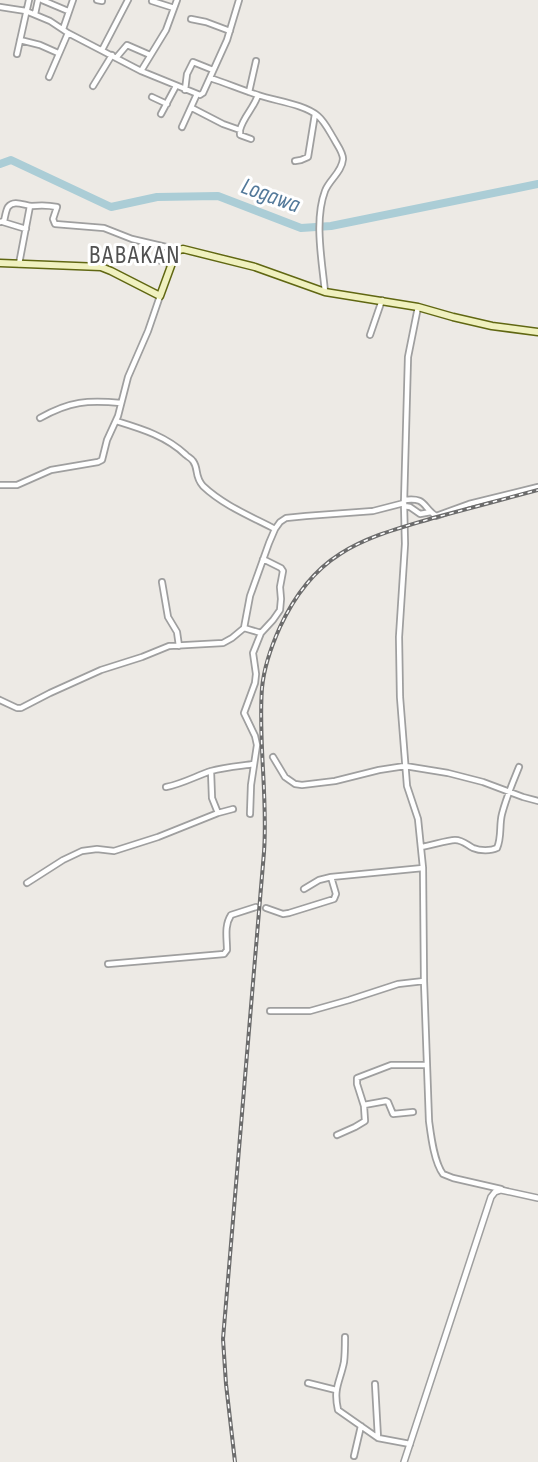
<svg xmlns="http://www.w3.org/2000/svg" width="538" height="1462" font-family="'Sofia Sans Condensed',sans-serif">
<rect width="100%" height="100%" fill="#edeae5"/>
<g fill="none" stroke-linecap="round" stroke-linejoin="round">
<path stroke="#abcdd6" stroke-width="8" d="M0 164 11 160 111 207 157 197 218 196 301 228 331 226 538 184"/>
<defs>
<path id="minor" d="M42 0 68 11
M97 0 102 1
M152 1 174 8
M0 7 26 11 50 21 68 33 141 71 200 95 203 93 227 40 239 0
M35 14 38 0
M191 19 206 22 230 31
M63 29 73 0
M20 40 40 45 58 53
M102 50 128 0
M17 54 29 0
M116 58 127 45 150 55
M141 71 166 30 177 0
M49 77 68 33
M210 78C226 83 242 90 258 95 275 101 304 104 318 116 325 122 329 131 334 139 337 145 343 152 343 159 342 172 329 180 325 191 314 220 322 261 325 292
M93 86 112 55
M185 90 187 74 193 62 213 70
M249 92 256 61
M152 97 167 104
M192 108 223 124 240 130C243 117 254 108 258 95
M161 114 176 86
M182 127 197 94
M240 130V135L251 139
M295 161 301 160 308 157 315 114
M0 222 4 221C5 217 6 210 8 207 14 199 25 206 32 206 41 205 48 205 57 207L53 219 55 224 104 228 132 239 179 250
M3 222 26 229
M155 259 171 264
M19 264 30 206
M418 307 408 357 404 503 405 544 399 637 400 697 407 786 418 819 423 868 424 981 429 1121C431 1136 434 1162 443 1174L453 1178 501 1189
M370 335 382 300
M40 418C70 401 88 400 121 403
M116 421C142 429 166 436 186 455 188 457 191 458 193 461 199 469 194 476 203 486 223 505 250 516 275 529
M0 485H17L51 470 98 462 102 460 107 440 118 416 128 377 148 331 160 296
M404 500C427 497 422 507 436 516L469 504 538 487
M404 506 410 507 420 514 431 512
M162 582 168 617 177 632 179 646
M244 628 250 596 269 543 275 529 280 522 286 518 306 516 373 511 404 503
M261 633 273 620 280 610 281 599 280 587 283 571 281 568 263 559
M0 700 17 708H21L50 693 101 670 142 657 169 646 223 643 232 638 244 628 261 633 253 653 256 674 255 683 244 713 255 736 257 745 251 785 250 814
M273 757 285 777 295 784 302 785 335 781 379 770 405 766 448 773 483 782 523 797 538 801
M166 787C182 784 196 776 211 771 225 767 240 766 254 764
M218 813 233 809
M421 847C430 846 447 840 455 840 463 840 467 845 473 848 480 851 491 851 497 848 502 837 499 825 502 814 506 798 513 782 519 767
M27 883 63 860 82 851 97 849 114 851 158 837 218 813 212 798 211 771
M304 889 319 880 331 877 423 868
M266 908 283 914 289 913 334 899 336 894 331 877
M108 964 224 954 227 950C227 938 224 926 231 915L256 907
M270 1011H310L349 1000 398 984 424 981
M364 1105 386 1101 388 1102 393 1114 413 1112
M337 1135 355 1127 365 1121 364 1106 357 1084V1078L391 1065H427
M345 1337C345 1345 345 1354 344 1362 340 1382 333 1388 338 1410L378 1438 410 1444
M308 1383 336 1390
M375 1384 378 1438
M354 1456 361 1426"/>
<path id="tertiary" d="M404 1462 491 1197 495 1192 501 1190 538 1198"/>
<path id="secondary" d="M0 263 101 267 111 271 160 296 175 255 179 250 183 249 255 267 325 292 418 307 453 317 492 326 538 332"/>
</defs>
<use href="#minor" stroke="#9f9f9f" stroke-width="8"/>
<use href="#tertiary" stroke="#9f9f9f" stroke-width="8"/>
<use href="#secondary" stroke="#606712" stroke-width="9"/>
<use href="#minor" stroke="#fff" stroke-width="4.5"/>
<use href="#tertiary" stroke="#fff" stroke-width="5"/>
<use href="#secondary" stroke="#f0f1bf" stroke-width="6"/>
<defs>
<path id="rail" d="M235 1462 226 1384 223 1339 264 852C268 797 258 742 262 688 264 667 271 647 280 627 293 599 313 571 340 554 368 536 400 528 433 518 468 509 503 499 538 490"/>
</defs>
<use href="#rail" stroke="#6c6c6c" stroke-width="4"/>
<use href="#rail" stroke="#fff" stroke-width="1.5" stroke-dasharray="4.5" stroke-linecap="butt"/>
</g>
<g text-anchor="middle" stroke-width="6" stroke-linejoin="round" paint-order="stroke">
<g font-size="24" font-style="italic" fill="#53799a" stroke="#fff">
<text transform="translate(271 195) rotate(20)" y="8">Logawa</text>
</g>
<g font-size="26" letter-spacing="1.5" fill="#515151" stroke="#fff">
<text x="135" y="263">BABAKAN</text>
</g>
</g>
</svg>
